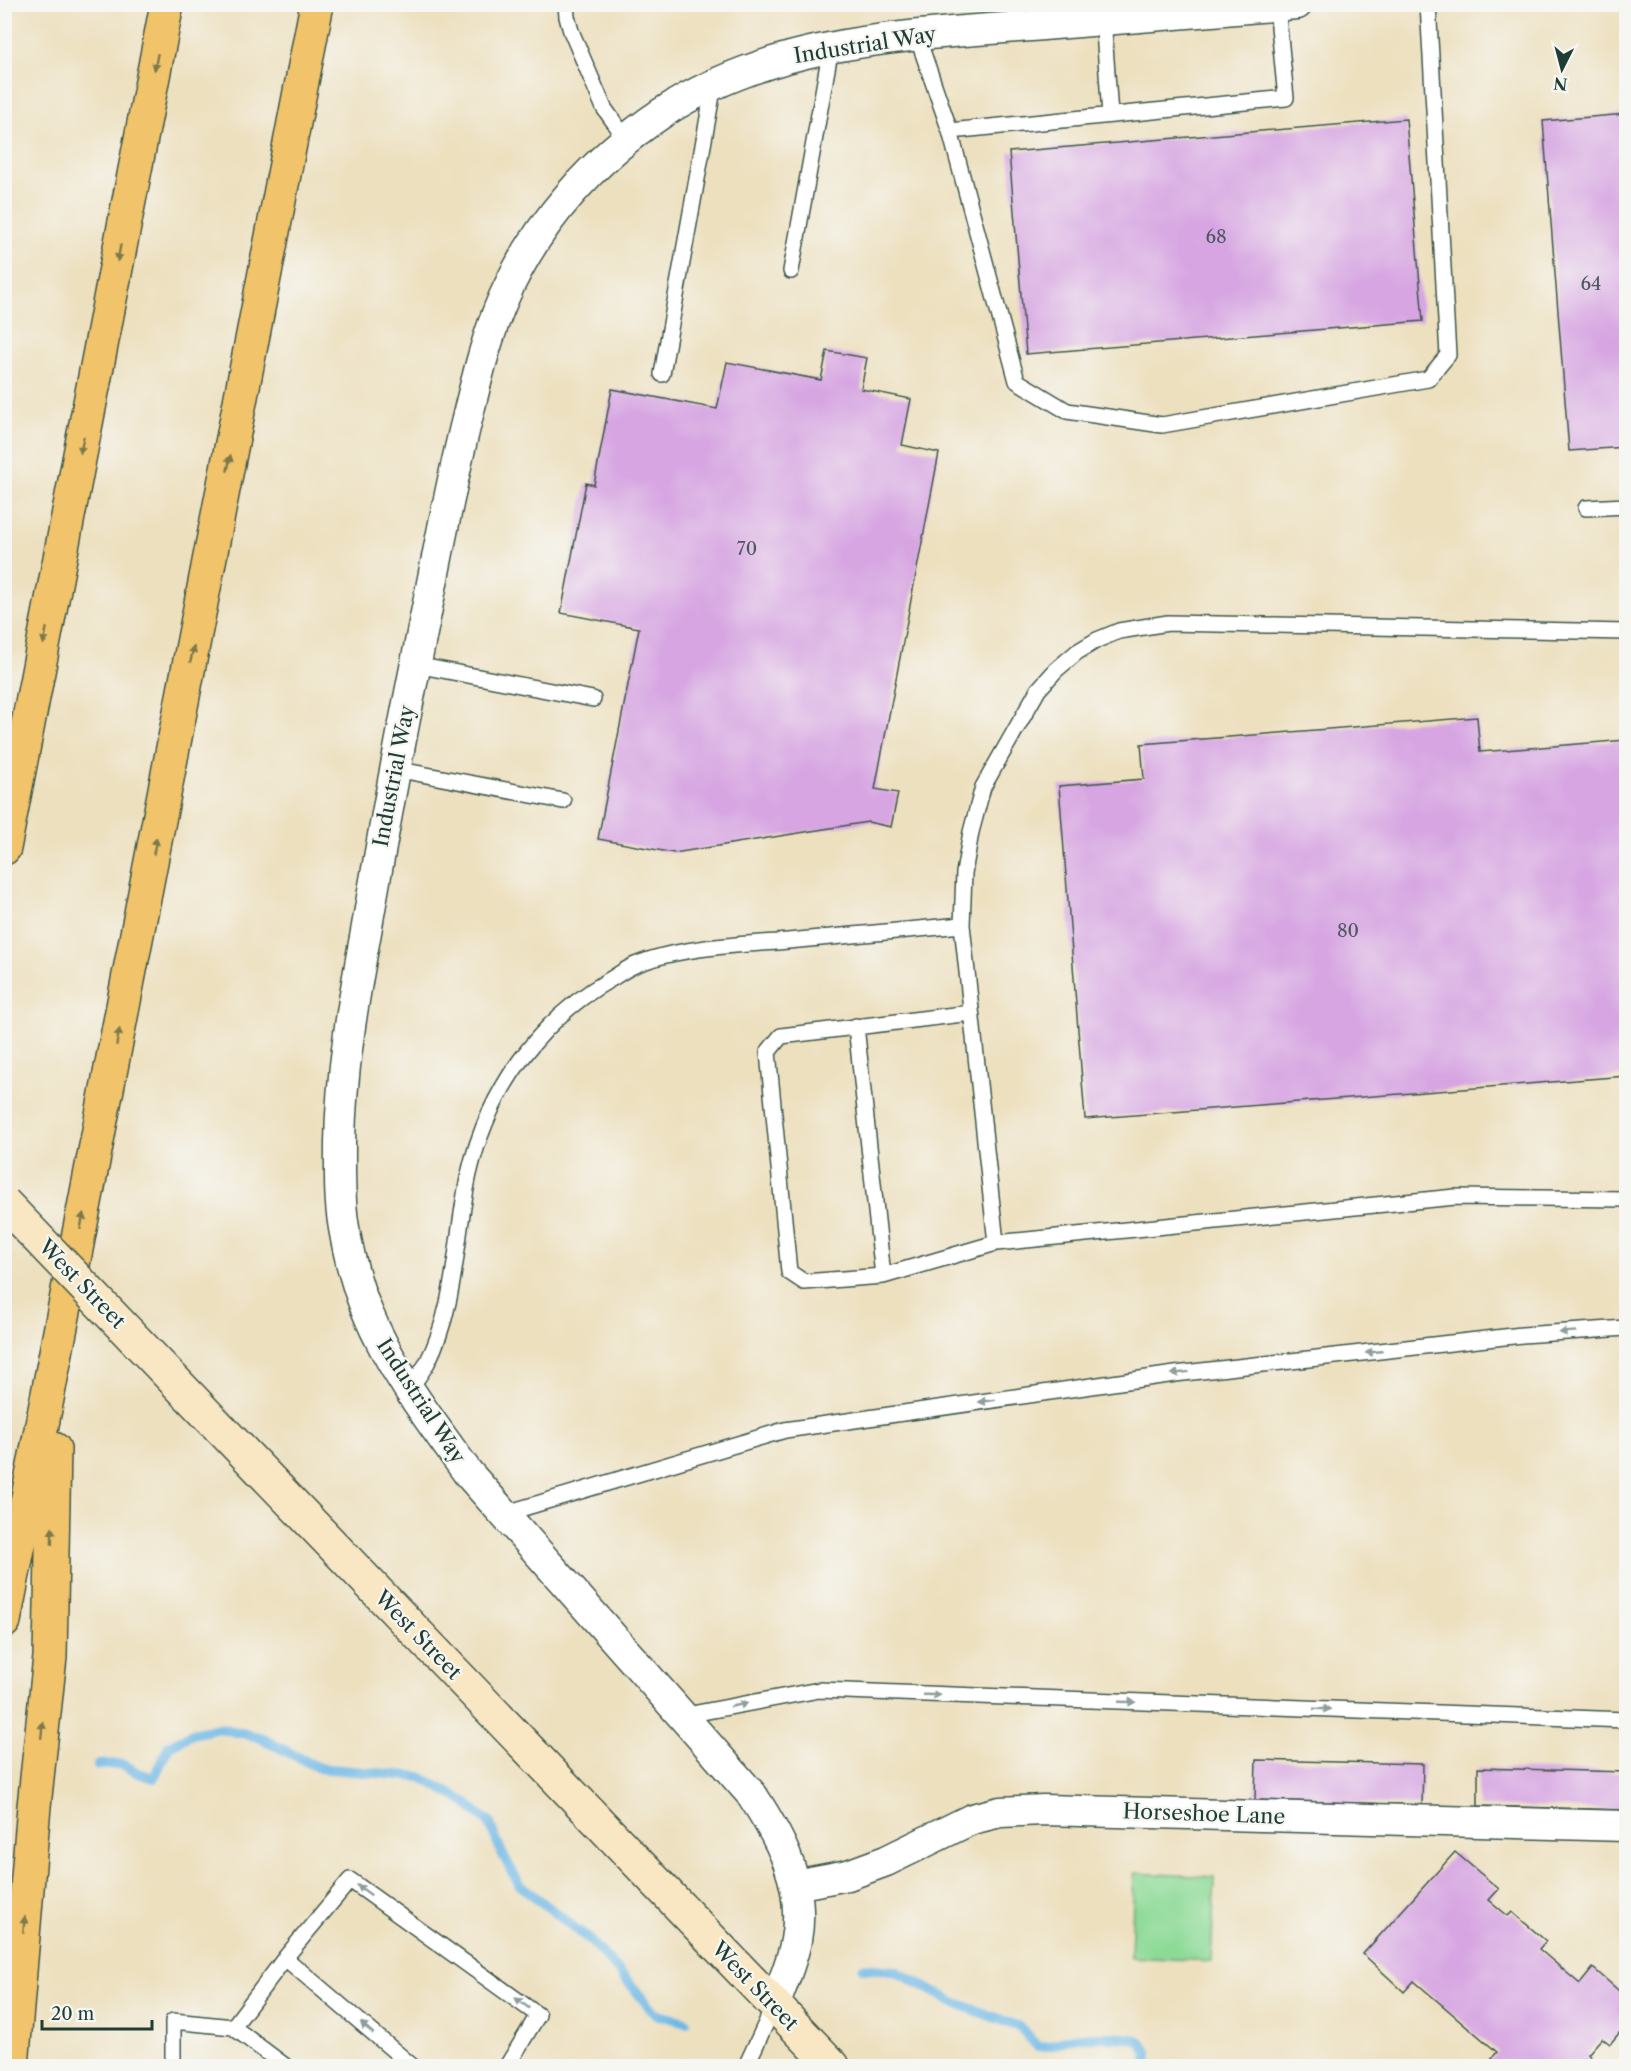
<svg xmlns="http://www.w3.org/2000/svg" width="1631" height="2071" font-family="'Libre Caslon Text',serif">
<rect width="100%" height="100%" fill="#f6f6f2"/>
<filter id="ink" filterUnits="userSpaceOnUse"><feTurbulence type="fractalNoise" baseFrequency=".0167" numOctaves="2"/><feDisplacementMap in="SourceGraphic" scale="12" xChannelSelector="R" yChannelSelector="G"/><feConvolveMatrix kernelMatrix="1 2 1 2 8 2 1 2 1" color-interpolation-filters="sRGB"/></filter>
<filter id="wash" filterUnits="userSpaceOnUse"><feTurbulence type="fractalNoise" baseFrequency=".008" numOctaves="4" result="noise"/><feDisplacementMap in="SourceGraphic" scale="24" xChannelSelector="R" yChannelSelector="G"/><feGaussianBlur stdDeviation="1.35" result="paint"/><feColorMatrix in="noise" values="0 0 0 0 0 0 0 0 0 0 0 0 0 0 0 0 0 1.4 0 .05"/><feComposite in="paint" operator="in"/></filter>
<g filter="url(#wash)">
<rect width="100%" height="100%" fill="#ede0bf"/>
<path fill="#8dda97" stroke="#568c66" stroke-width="1.5" d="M1134 1873 1215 1877 1211 1961 1131 1957Z"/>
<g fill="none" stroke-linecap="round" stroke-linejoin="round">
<path stroke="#6db8e6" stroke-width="10" d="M98 1765 121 1764 138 1773 154 1778 169 1746 192 1734 219 1728 259 1737 319 1768 421 1777 463 1801 489 1822 502 1853 519 1884 590 1940 632 1986 655 2014 686 2022
M863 1968 895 1971 956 2003 1020 2027 1037 2046C1054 2047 1054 2044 1068 2039 1079 2036 1129 2036 1139 2041 1142 2043 1145 2049 1148 2052L1147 2066"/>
</g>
<g id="blocks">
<path fill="#d7a6e2" d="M1626 114V447L1569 451 1543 121Z
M1406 119 1423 321 1026 354 1009 152Z
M827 351 867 358 861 389 911 399 902 445 939 453 875 789 898 793 891 827 868 822 674 853 598 839 639 628 561 613 586 483 594 485 612 389 717 409 727 362 821 380Z
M1477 717 1480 752 1626 740V1076L1085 1119 1059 786 1144 779 1141 744Z
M1256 1760 1423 1764 1422 1805 1255 1800Z
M1478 1768 1626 1772V1810L1478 1806Z
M1455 1852 1499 1889 1489 1900 1508 1916 1512 1912 1546 1941 1539 1949 1580 1984 1593 1968 1626 1997V2025L1610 2044 1602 2038 1588 2054 1592 2059 1586 2066H1485L1497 2052 1414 1981 1404 1992 1363 1954Z"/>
</g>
</g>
<g filter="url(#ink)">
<use href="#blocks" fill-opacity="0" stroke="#3e5549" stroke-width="1.5"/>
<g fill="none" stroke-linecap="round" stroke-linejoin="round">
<defs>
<path id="lane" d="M566 4 567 17 571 31 604 108 626 139
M1102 4 1110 115
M917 36 950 131 1286 98 1277 6
M950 131 1017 381 1067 411 1162 425 1428 379 1448 355 1428 4
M791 271 831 47
M662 374 714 84
M1586 508 1626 506
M1626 632 1168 623 1119 631 1097 640 1077 652 1056 670 1038 690 983 787 971 832 964 873 962 925 996 1243 1455 1197 1626 1199
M416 665 593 699
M395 769 563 801
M971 1013 781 1036 768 1052 789 1272 804 1282 883 1276 996 1243
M856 1026 883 1276
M409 1390C415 1381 422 1372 427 1363 457 1305 455 1237 469 1174 488 1092 538 1020 611 979 619 974 626 969 635 965 675 948 733 945 777 942 839 936 900 931 962 925
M503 1514 785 1430 1175 1374 1522 1335 1626 1328
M681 1716 819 1690 1626 1720
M285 1958 350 1880 538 2015 507 2066
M233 2027 285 1958 412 2066
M173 2066V2021L233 2027 285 2066
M746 2066 774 2006"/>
<path id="street" d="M795 1885 848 1875 886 1861 972 1819 1000 1812 1044 1810 1626 1826
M774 2006C782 1984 792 1963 796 1940 806 1886 781 1839 752 1795L468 1473C431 1422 391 1370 367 1311 356 1285 349 1256 344 1228 339 1201 340 1171 340 1143 341 1072 353 1002 366 932 383 833 401 736 421 638 436 565 449 491 467 419 477 378 487 335 504 297 537 222 595 158 662 113 774 40 902 36 1031 26 1120 18 1209 11 1297 4"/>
<path id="secondary" d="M220 1428 833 2066"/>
<path id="highway" d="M4 848 167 4
M4 1621 317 4
M12 2066 34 1806 50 1657 54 1449"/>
</defs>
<use href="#lane" stroke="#3e5549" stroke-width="18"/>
<use href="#street" stroke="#3e5549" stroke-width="33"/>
<use href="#secondary" stroke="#3e5549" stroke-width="36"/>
<use href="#highway" stroke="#3e5549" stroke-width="36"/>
<use href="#lane" stroke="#fff" stroke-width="15"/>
<use href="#street" stroke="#fff" stroke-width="30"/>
<use href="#secondary" stroke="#f9e7c3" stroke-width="33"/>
<use href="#highway" stroke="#f1c36a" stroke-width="33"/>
<defs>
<path id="secondary-bridge" d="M4 1203 220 1428"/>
</defs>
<use href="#secondary-bridge" stroke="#3e5549" stroke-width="36" stroke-linecap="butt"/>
<use href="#secondary-bridge" stroke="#f9e7c3" stroke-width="33"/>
</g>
<defs><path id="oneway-solid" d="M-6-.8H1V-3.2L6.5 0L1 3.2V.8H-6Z" transform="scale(1.5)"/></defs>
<g fill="#7d794c">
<use href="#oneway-solid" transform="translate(156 62) rotate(101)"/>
<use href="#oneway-solid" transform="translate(119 253) rotate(101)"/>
<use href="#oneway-solid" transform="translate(82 445) rotate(101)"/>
<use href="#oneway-solid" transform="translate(229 463) rotate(-79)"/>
<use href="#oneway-solid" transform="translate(45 636) rotate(101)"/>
<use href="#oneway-solid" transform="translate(192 654) rotate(-79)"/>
<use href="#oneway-solid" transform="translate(155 846) rotate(-79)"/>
<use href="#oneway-solid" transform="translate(118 1037) rotate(-79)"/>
<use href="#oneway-solid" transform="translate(82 1221) rotate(-79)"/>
<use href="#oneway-solid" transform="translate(52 1536) rotate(-89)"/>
<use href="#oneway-solid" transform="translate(42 1730) rotate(-84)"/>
<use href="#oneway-solid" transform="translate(24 1925) rotate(-85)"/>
</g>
<g fill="#8f9e9a">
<use href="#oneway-solid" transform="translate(1568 1332) rotate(176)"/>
<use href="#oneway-solid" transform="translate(1374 1352) rotate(174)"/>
<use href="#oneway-solid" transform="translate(1180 1373) rotate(173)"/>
<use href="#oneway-solid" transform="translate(987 1401) rotate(172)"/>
<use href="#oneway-solid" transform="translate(932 1695) rotate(2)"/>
<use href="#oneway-solid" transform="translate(1127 1702) rotate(2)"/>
<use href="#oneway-solid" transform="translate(739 1705) rotate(-11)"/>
<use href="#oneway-solid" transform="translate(1322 1709) rotate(2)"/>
<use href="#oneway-solid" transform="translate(364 1890) rotate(-144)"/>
<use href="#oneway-solid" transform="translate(522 2003) rotate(-144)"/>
<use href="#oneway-solid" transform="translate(367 2028) rotate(-139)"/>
</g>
</g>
<g text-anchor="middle" stroke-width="4.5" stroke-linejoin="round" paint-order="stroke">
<g font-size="18" fill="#4d5760">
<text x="1216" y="243">68</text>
<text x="1591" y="290">64</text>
<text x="747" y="555">70</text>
<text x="1348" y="937">80</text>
</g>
<g font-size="21" fill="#1f3d34" stroke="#f6f6f2">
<text transform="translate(865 45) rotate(-9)" y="7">Industrial Way</text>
<text transform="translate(394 776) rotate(-79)" y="7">Industrial Way</text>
<text transform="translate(82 1284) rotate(46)" y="7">West Street</text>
<text transform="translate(421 1401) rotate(57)" y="7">Industrial Way</text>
<text transform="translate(418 1635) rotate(46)" y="7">West Street</text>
<text transform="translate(1204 1814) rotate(2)" y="7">Horseshoe Lane</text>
<text transform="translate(755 1986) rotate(46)" y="7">West Street</text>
</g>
</g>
<rect width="1631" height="2071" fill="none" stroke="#f6f6f2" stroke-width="24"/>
<g transform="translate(1562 69) rotate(186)" stroke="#f6f6f2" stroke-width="4.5" paint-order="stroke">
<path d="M0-4.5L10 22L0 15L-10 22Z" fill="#1f3d34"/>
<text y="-9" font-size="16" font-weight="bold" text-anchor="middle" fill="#1f3d34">N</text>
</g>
<path d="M42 2020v9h110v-9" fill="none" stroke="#1f3d34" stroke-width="3"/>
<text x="51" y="2020" font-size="18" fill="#1f3d34" stroke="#f6f6f2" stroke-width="4.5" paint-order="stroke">20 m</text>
</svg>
